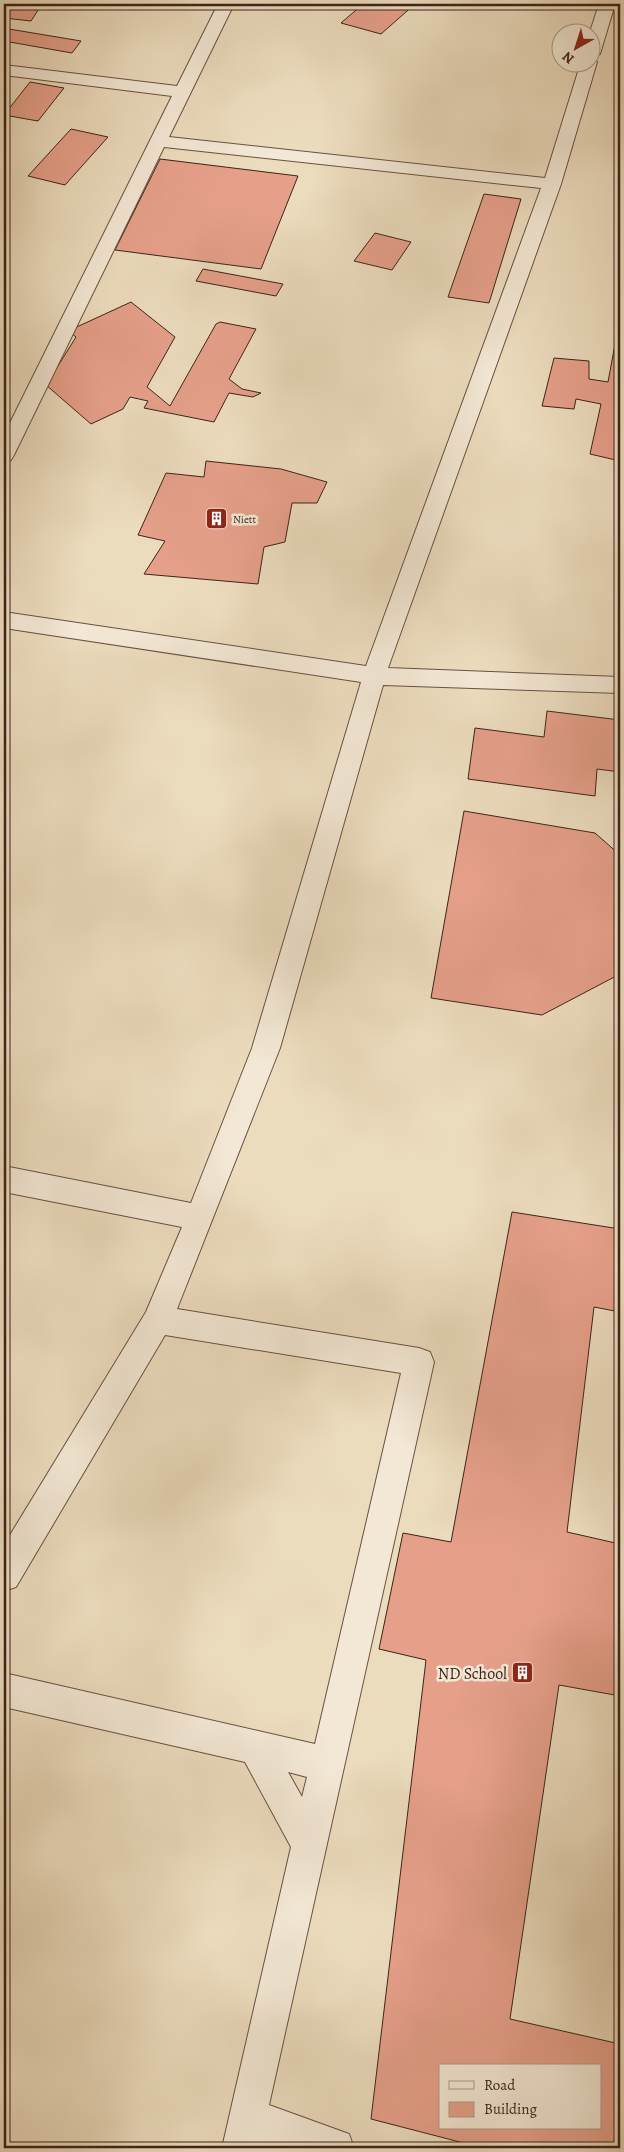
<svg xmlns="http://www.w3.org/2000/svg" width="624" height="2152" font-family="Alegreya,serif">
<rect width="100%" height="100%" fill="#ecdcbe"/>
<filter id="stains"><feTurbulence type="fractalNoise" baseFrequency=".004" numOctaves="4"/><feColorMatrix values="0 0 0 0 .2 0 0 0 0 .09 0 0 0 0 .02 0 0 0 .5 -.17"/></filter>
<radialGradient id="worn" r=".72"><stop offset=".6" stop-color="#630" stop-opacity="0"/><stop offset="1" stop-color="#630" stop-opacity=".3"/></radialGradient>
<path fill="#e6a08a" stroke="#3d2319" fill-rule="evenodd" d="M4 4H42L31 21 4 18Z
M363 4H415L381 34 341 23Z
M9 29 81 41 72 53 4 41V35Z
M30 82 64 88 38 121 4 115Z
M71 129 108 137 65 185 28 176Z
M160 159 298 176 261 269 115 250Z
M484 194 521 199 489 303 448 297Z
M375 233 411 242 392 270 354 261Z
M203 269 283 284 276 296 196 281Z
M131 302 175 337 147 387 170 406 216 324 220 322 256 329 229 379 242 389 261 393 253 397 229 393 214 422 144 408 148 401 130 397 123 409 91 424 46 385 76 337 68 331Z
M620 317V511H615L620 461 590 454 601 404 576 399 574 409 542 406 554 358 589 361V379L608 382Z
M206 461 281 469 327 482 317 503H292L285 542 264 547 258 584 144 574 165 541 138 535 166 473 204 477Z
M547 711 620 720V772L597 769 595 796 468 779 475 728 544 737Z
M464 811 595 833 620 855V974L542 1015 431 998Z
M512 1212 620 1229V1312L594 1307 567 1532 620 1544V1696L559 1685 510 2019 620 2044V2148H483L371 2119 426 1660 379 1649 403 1533 451 1542ZM440 2066H600V2128H440Z"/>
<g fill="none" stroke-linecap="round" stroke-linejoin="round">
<defs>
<path id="minor" d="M218 4H234L169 137 545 178 581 62H592L590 32 599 4H615L600 54 594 58 597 62 561 184 388 668 620 677V693L383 685 280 1048 177 1309 419 1348 430 1352 434 1362 269 2105 349 2134 354 2148H281L262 2142 260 2148H222L291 1847 245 1762 4 1707V1673L315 1744 401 1373 165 1335 16 1587 4 1591V1545L146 1312 182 1227 4 1192V1166L191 1203 252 1048 361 682 4 628V612L366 666 541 188 164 147 14 455 11 460 4 462V435L172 96 4 75V65L177 86ZM288 1772 307 1777 302 1797Z"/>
</defs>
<use href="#minor" stroke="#695142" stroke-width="2"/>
<use href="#minor" fill="#f3e8d5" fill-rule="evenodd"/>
</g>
<defs>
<symbol id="building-square" viewBox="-11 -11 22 22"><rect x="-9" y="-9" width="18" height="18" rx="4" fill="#8f2418" stroke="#f3e8d5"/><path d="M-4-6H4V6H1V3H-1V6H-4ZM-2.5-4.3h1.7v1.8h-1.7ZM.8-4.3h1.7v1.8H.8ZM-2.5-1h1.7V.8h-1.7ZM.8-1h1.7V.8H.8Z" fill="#fff"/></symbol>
</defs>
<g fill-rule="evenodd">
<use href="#building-square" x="204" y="506" width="25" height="25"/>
<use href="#building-square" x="510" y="1660" width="25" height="25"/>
</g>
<g text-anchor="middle" stroke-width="5" stroke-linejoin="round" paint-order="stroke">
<g font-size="11" fill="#3d2319" stroke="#f3e8d5" text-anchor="start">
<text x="233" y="523">Niett</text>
</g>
<g font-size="16" fill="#3d2319" stroke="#f3e8d5" text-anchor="end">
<text x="507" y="1679">ND School</text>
</g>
</g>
<rect width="624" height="2152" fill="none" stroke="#ecdcbe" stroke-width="20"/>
<rect x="5" y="5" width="614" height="2142" fill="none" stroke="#3d2319" stroke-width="2.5"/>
<rect x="10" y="10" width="604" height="2132" fill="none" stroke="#3d2319"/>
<rect x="439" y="2064" width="162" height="65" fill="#f3e8d5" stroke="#aa998a"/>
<rect x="449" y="2081" width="25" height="8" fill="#f3e8d5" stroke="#aa998a"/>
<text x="484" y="2090" font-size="15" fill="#3d2319">Road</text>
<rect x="449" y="2102" width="25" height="15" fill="#e6a08a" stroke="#aa998a"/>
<text x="484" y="2114" font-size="15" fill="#3d2319">Building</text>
<g transform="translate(576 48) rotate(219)"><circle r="24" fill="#f3e8d5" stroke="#aa998a"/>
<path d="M0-4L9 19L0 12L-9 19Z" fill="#8f2418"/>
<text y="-8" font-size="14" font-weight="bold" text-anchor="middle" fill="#3d2319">N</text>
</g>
<rect width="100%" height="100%" filter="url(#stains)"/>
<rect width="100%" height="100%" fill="url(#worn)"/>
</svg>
